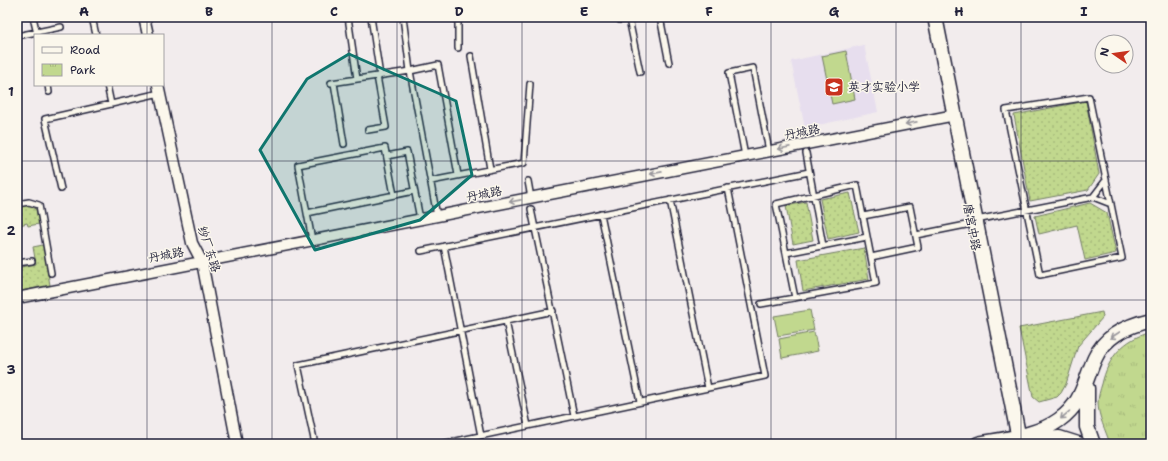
<svg xmlns="http://www.w3.org/2000/svg" width="1168" height="461" font-family="'Shantell Sans','LXGW WenKai TC',sans-serif">
<defs>
<pattern id="grass-dots" width="8" height="8" patternUnits="userSpaceOnUse"><rect width="8" height="8" fill="#c1d88e"/><path d="M2 2h.1M6 6h.1" fill="none" stroke="#a6b97b" stroke-width="1.8" stroke-linecap="round"/></pattern>
<pattern id="park-tufts" width="24" height="20" patternUnits="userSpaceOnUse"><rect width="24" height="20" fill="#c1d88e"/><path d="M3 7l-1-3M5 7V3M7 7l1-3M15 17l-1-3M17 17v-4M19 17l1-3" fill="none" stroke="#a6b97b"/></pattern>
</defs>
<rect width="100%" height="100%" fill="#f2eced"/>
<filter id="ink" filterUnits="userSpaceOnUse"><feTurbulence type="fractalNoise" baseFrequency=".025" numOctaves="2"/><feDisplacementMap in="SourceGraphic" scale="8" xChannelSelector="R" yChannelSelector="G"/><feConvolveMatrix kernelMatrix="1 2 1 2 8 2 1 2 1" color-interpolation-filters="sRGB"/></filter>
<g filter="url(#ink)">
<path fill="#e7deee" d="M864 45 878 112 805 128 791 61Z"/>
<path fill="url(#grass-dots)" stroke="#727d64" d="M1086 101 1099 174 1088 190 1030 201 1014 115Z
M850 193 859 232 828 239 820 199Z
M806 202 813 240 793 244 786 206Z
M1090 203 1107 213 1116 253 1085 260 1077 225 1039 234 1035 216Z
M28 204 36 209 39 224 28 226 27 223 20 225 17 207Z
M43 245 50 285 17 292V268L36 264 33 247Z
M864 248 869 279 803 291 798 260Z
M1102 312 1103 317 1078 346 1066 384 1061 393 1057 397 1039 402 1033 397 1019 328Z"/>
<path fill="url(#park-tufts)" stroke="#727d64" d="M1151 332V444H1110C1106 431 1098 416 1098 403 1098 397 1100 390 1102 384 1108 357 1124 339 1151 332Z"/>
<path fill="#c1d88e" stroke="#727d64" d="M846 51 855 99 832 104 822 56Z
M810 310 814 330 778 336 774 316Z
M814 332 818 351 782 358 779 339Z"/>
<g fill="none" stroke-linecap="round" stroke-linejoin="round">
<defs>
<path id="service" d="M33 17 37 34
M92 17 96 35
M348 17 357 79
M371 17 380 76
M403 17 410 71 438 65 458 175
M458 17V48
M660 17 669 63
M629 19 640 72
M620 20 636 17
M17 36 61 27
M471 56 490 169
M331 83 410 71 437 216
M334 83 344 144
M48 85 49 92
M107 85 111 104
M17 91 18 97
M1089 97 1122 258 1040 275 1006 110Z
M368 130 386 127 377 76
M806 153 823 246
M387 156 407 152 420 219
M745 156 729 73 753 68 769 151
M431 181 524 163 530 84
M528 181 531 198
M61 189 45 119 160 93
M1093 197 1106 180
M670 200 708 388
M17 204 29 202 39 205 51 273
M531 209 574 416
M307 213 414 191
M601 214 640 402
M863 216 910 207 918 247 871 257
M976 220 1093 197 1111 204
M916 235 971 224
M312 240 298 165 385 148 394 195
M444 246 481 436
M421 251 809 172
M786 253 867 237
M17 263 32 261
M761 304 876 283 857 185 776 204 795 298
M506 321 528 426
M315 444 298 365 553 311
M442 444 765 376 728 188"/>
<path id="minor" d="M144 17 148 35
M158 85 192 243 202 262 237 444
M17 298 955 115"/>
<path id="secondary" d="M935 17 1020 444
M1087 388V427L1093 444
M1026 441 1059 438 1078 444
M978 444C1004 439 1037 436 1059 420 1083 403 1084 382 1095 358 1105 336 1129 325 1151 320"/>
</defs>
<use href="#service" stroke="#22223b" stroke-width="8"/>
<use href="#minor" stroke="#22223b" stroke-width="13"/>
<use href="#secondary" stroke="#22223b" stroke-width="17"/>
<use href="#service" stroke="#fbf7ec" stroke-width="5"/>
<use href="#minor" stroke="#fbf7ec" stroke-width="10"/>
<use href="#secondary" stroke="#fbf7ec" stroke-width="14"/>
</g>
<defs><path id="oneway-shaft" d="M-6 0H5M1.5-3L5.5 0L1.5 3" fill="none" stroke-width="1.6" stroke-linecap="round" stroke-linejoin="round"/></defs>
<g stroke="#99979c">
<use href="#oneway-shaft" transform="translate(911 123) rotate(169)"/>
<use href="#oneway-shaft" transform="translate(784 148) rotate(169)"/>
<use href="#oneway-shaft" transform="translate(656 173) rotate(169)"/>
<use href="#oneway-shaft" transform="translate(515 201) rotate(169)"/>
<use href="#oneway-shaft" transform="translate(1115 335) rotate(147)"/>
<use href="#oneway-shaft" transform="translate(1065 415) rotate(139)"/>
</g>
</g>
<path fill="#0f766e" fill-opacity="0.2" stroke="#0f766e" stroke-width="3" stroke-linejoin="round" d="M349 54 456 101 472 175 420 220 315 250 260 150 307 79Z"/>
<path fill="none" stroke="#22223b" stroke-width="1" stroke-opacity="0.55" d="M147 17V35M272 17V444M397 17V444M522 17V444M646 17V444M771 17V444M896 17V444M1021 17V444M147 85V444M17 161H1151M17 300H1151"/>
<defs>
<symbol id="school-square" viewBox="-11 -11 22 22"><rect x="-9" y="-9" width="18" height="18" rx="4" fill="#c8321e" stroke="#fbf7ec"/><path d="M0-5L7-2L0 1L-7-2ZM-4 1L0 2.5L4 1V4Q0 6-4 4Z" fill="#fff"/></symbol>
</defs>
<g fill-rule="evenodd">
<use href="#school-square" x="823" y="76" width="22" height="22"/>
</g>
<g text-anchor="middle" stroke-width="3" stroke-linejoin="round" paint-order="stroke">
<g font-size="12" fill="#22223b" stroke="#fbf7ec" text-anchor="start">
<text x="848" y="91">英才实验小学</text>
</g>
<g font-size="12" fill="#22223b" stroke="#fbf7ec">
<text transform="translate(802 132) rotate(-11)" y="4">丹城路</text>
<text transform="translate(484 194) rotate(-11)" y="4">丹城路</text>
<text transform="translate(972 227) rotate(79)" y="4">唐宫中路</text>
<text transform="translate(209 249) rotate(72)" y="4">纱厂东路</text>
<text transform="translate(166 255) rotate(-11)" y="4">丹城路</text>
</g>
</g>
<rect width="1168" height="461" fill="none" stroke="#fbf7ec" stroke-width="44"/>
<rect x="34" y="34" width="130" height="52" fill="#fbf7ec" stroke="#a4a2a5"/>
<rect x="42" y="47" width="20" height="6" fill="#fbf7ec" stroke="#a4a2a5"/>
<text x="70" y="54" font-size="12" fill="#22223b">Road</text>
<rect x="42" y="64" width="20" height="12" fill="url(#park-tufts)" stroke="#a4a2a5"/>
<text x="70" y="74" font-size="12" fill="#22223b">Park</text>
<g transform="translate(1114 54) rotate(283)"><circle r="19" fill="#fbf7ec" stroke="#a4a2a5"/>
<path d="M0-3L7 15L0 10L-7 15Z" fill="#c8321e"/>
<text y="-6" font-size="11" font-weight="bold" text-anchor="middle" fill="#22223b">N</text>
</g>
<rect x="22" y="22" width="1124" height="417" fill="none" stroke="#22223b" stroke-width="1.5"/>
<g font-size="13" text-anchor="middle" font-weight="bold" fill="#22223b">
<text x="84" y="16">A</text>
<text x="209" y="16">B</text>
<text x="334" y="16">C</text>
<text x="459" y="16">D</text>
<text x="584" y="16">E</text>
<text x="709" y="16">F</text>
<text x="834" y="16">G</text>
<text x="959" y="16">H</text>
<text x="1084" y="16">I</text>
<text x="11" y="96">1</text>
<text x="11" y="235">2</text>
<text x="11" y="374">3</text>
</g>
</svg>
